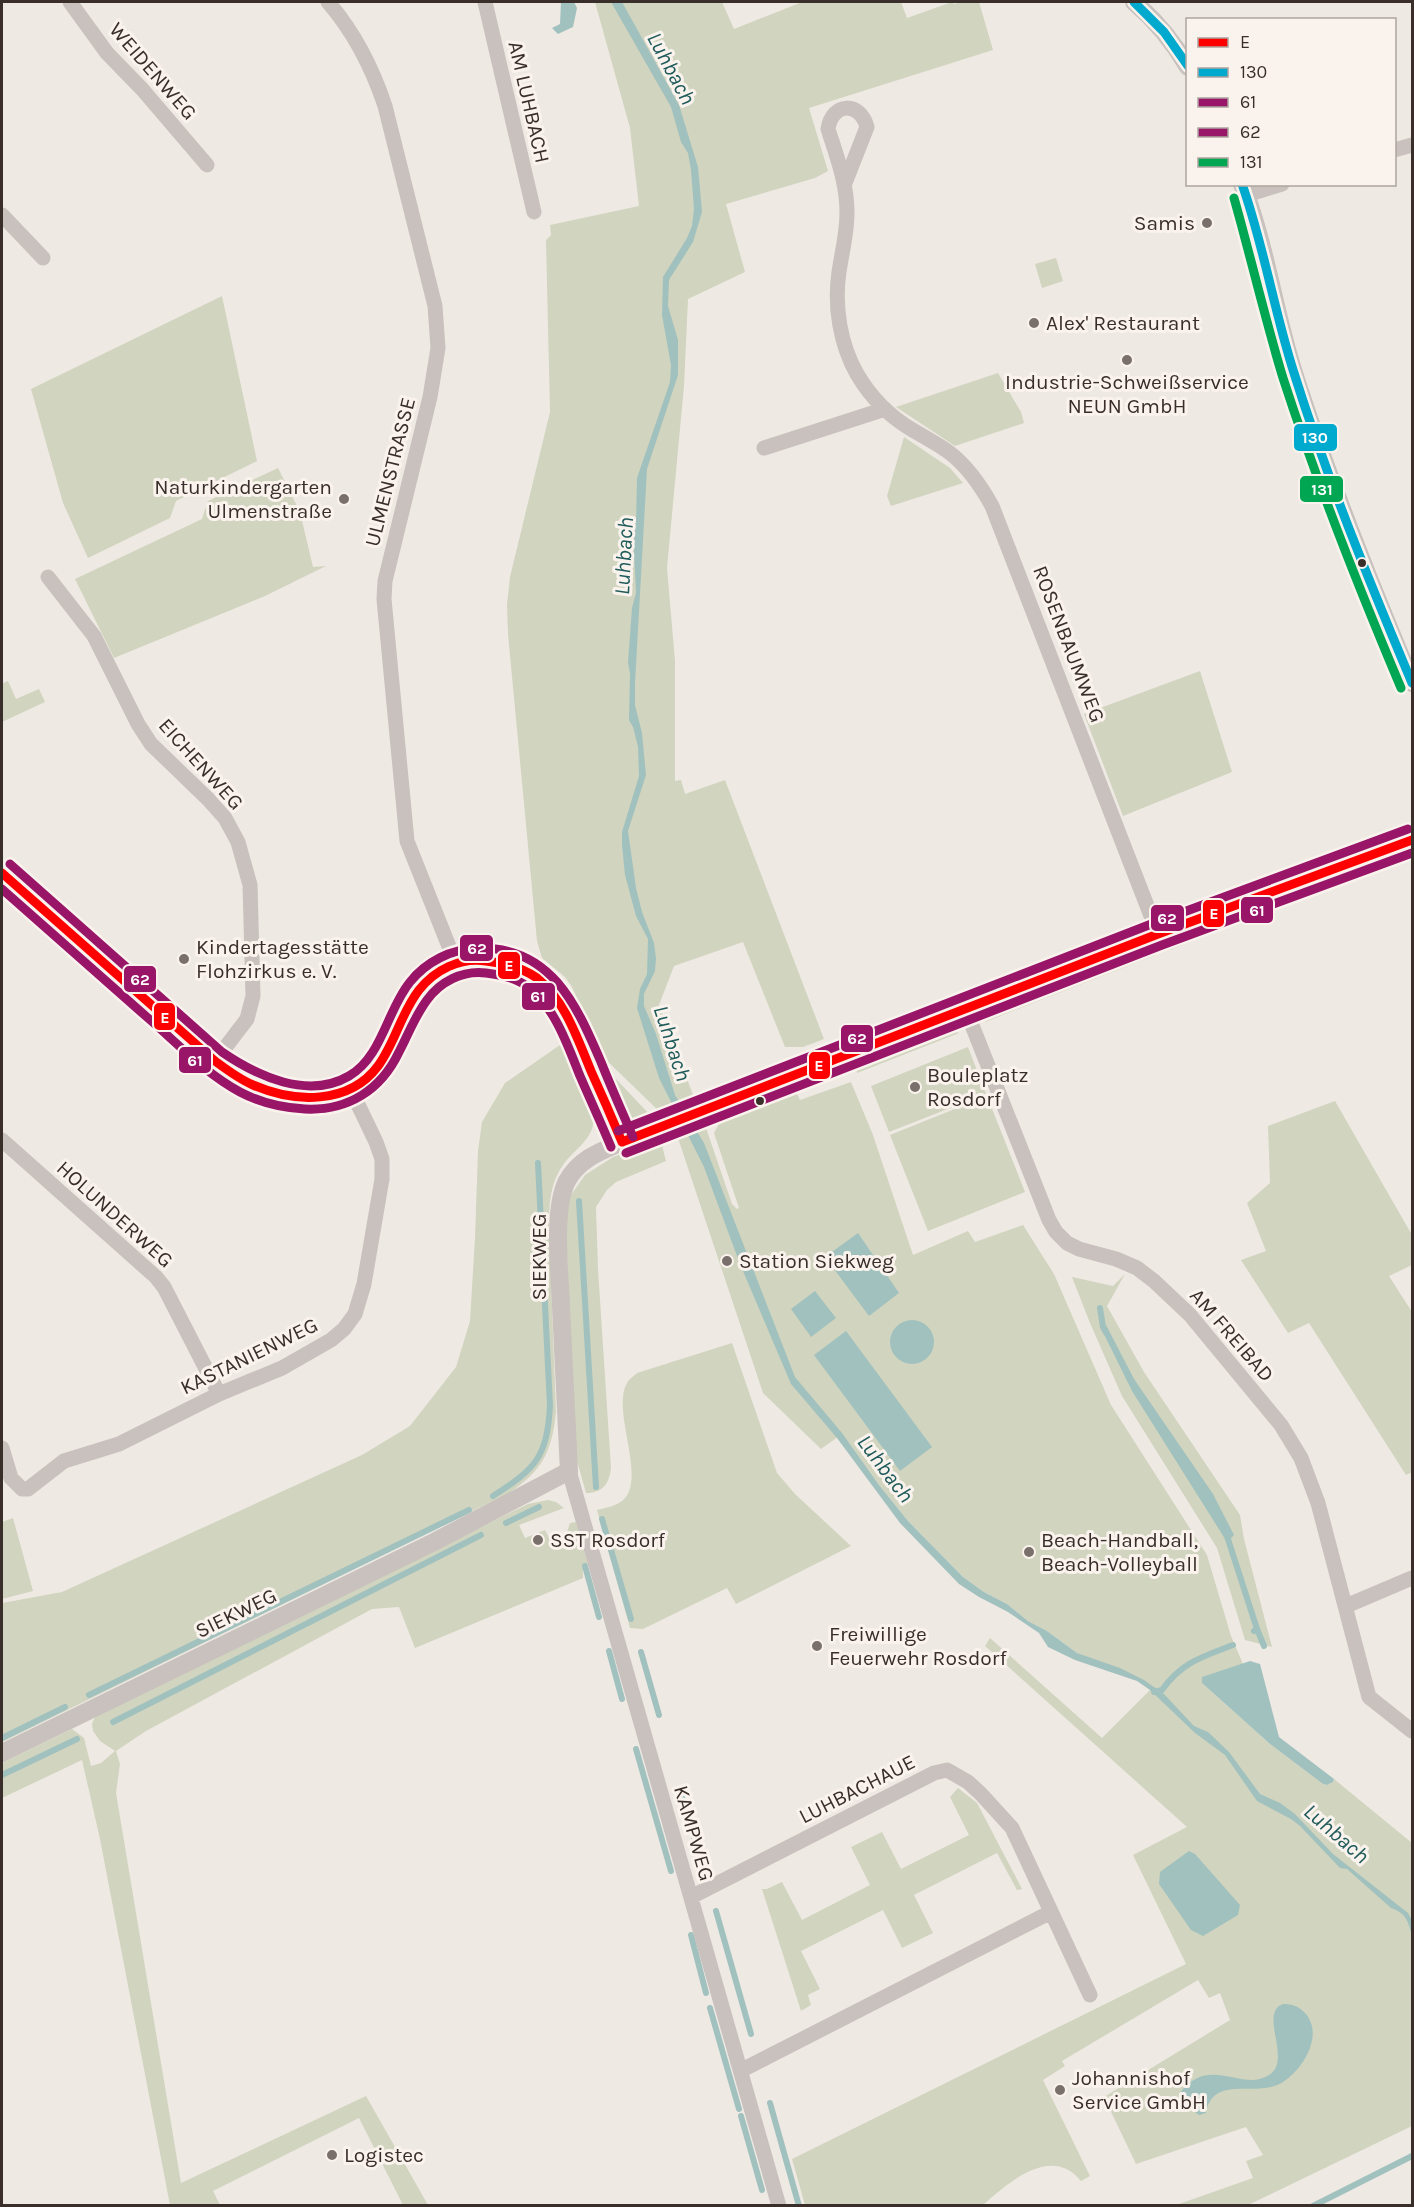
<svg xmlns="http://www.w3.org/2000/svg" width="1414" height="2207" font-family="Karla,sans-serif">
<rect width="100%" height="100%" fill="#efe9e4"/>
<path fill="#d1d4be" d="M595 2H722L734 29 802 2H901L907 18 952 2 954 4 962 2H979L993 50 809 108 828 171 815 178 726 204 745 272 688 299 684 386 667 568 675 661V781L681 780 685 794 725 780 824 1039 803 1047H785L743 942 674 966 659 1005 695 1100 661 1113 603 1057 572 987 565 977 542 958 537 941 508 634 507 605 510 577 550 412 546 240 551 235 550 225 639 206 630 128Z
M1056 258 1063 281 1042 288 1035 264Z
M222 296 257 461 176 501 170 518 88 558 63 503 31 389Z
M998 373 1021 412 1024 423 955 446 896 407Z
M904 437 950 468 963 483 891 506 887 496Z
M278 468 300 512 313 567 326 566 265 596 114 658 75 579 202 519 208 501Z
M1200 671 1232 772 1123 816 1084 714Z
M2 681 3 683 8 681 16 699 39 689 45 702 2 722Z
M1260 911 1261 913 1170 950C1179 928 1237 917 1260 911Z
M1145 951 1156 955 985 1022 994 1010Z
M940 1030H951L959 1033 857 1073 856 1066 861 1061Z
M560 1045C572 1064 596 1101 593 1125 590 1141 572 1152 563 1165 549 1185 549 1208 549 1231L556 1412C552 1452 542 1471 509 1493L2 1742V1603L62 1592 362 1455 410 1426 456 1367 470 1321 475 1238 478 1151 482 1122 505 1083Z
M968 1047 986 1094 889 1132 871 1086Z
M599 1061 651 1116 654 1121C620 1128 609 1086 599 1061Z
M851 1082 873 1135 913 1255 968 1231 975 1242 1023 1225 1054 1274 1111 1405 1207 1555 1231 1636 1243 1664 1203 1677 1202 1683 1270 1744 1323 1784 1327 1785 1333 1782 1334 1779 1412 1843V2126L1248 2205H1176L1253 2178 1246 2161 1263 2155 1246 2127 1136 2164 1104 2097 1230 2020 1220 1993 1209 1998 1198 1980 1062 2061 1065 2066 1043 2080 1090 2176 1081 2181C1051 2144 1008 2183 983 2205H805L792 2159 1186 1964 1133 1855 1187 1827 985 1646 990 1638 1102 1738 1153 1687 1077 1653 1047 1631 1028 1621 1007 1604 984 1592 963 1577 908 1521 879 1485 842 1434 821 1449 763 1393 676 1132 704 1122 732 1204 737 1209 739 1208 714 1133 720 1122 796 1092 800 1100Z
M987 1096 1025 1192 928 1231 890 1135Z
M1335 1101 1412 1235V1265L1389 1276 1412 1312V1472L1406 1475 1309 1323 1288 1333 1241 1260 1266 1251 1247 1203 1270 1183 1268 1126Z
M655 1142 662 1145 666 1161 616 1182 607 1190 596 1207 598 1269 611 1468C609 1484 603 1493 586 1493L576 1457 567 1255V1211L571 1195 585 1175 613 1157Z
M1125 1274 1107 1306 1144 1372 1240 1515 1244 1539 1272 1647 1245 1640 1217 1548 1122 1396 1090 1323 1072 1277 1113 1286Z
M732 1343 777 1473 795 1494 851 1546 736 1604 727 1588 643 1629 630 1628 597 1510C603 1508 613 1507 619 1503 651 1485 610 1412 627 1383 629 1379 634 1376 637 1373Z
M548 1500 556 1502 564 1508 519 1525 525 1538 545 1530 552 1543 565 1538 570 1523 576 1522 588 1565 583 1567V1578L415 1648 399 1607 372 1609 146 1731 116 1751 120 1764 116 1793 181 2183 366 2096 428 2205H403L359 2118 213 2191 220 2205H170L100 1839 82 1760 2 1798V1763L72 1729 84 1738 91 1766 101 1763 115 1751 100 1741 93 1731 92 1724 95 1717 528 1504Z
M13 1518 33 1591 2 1599V1522Z
M958 1788 977 1803 1022 1889 1017 1890 997 1853 914 1895 933 1933 902 1948 883 1910 801 1951 820 1989 808 1995 811 2005 801 2011 762 1889H767L782 1882 802 1920 870 1885 851 1847 882 1832 901 1869 969 1835 950 1797Z"/>
<path fill="#a1c1bf" d="M561 2H574L577 8 573 27 558 34 552 28 560 24Z
M611 2H622L679 105 698 167 702 212 693 242 669 280 668 306 678 340V375L647 469 635 683V705L642 733 646 775 628 831 636 888 642 912 654 943 656 959 655 971 644 994V1006L656 1034 675 1095 704 1143 795 1377 842 1433 879 1485 908 1521 963 1577 984 1592 1007 1604 1028 1621 1047 1631 1077 1653 1120 1668 1144 1680 1164 1694 1194 1726 1208 1732 1229 1752 1260 1794 1280 1803 1295 1814 1333 1854 1408 1913 1412 1920V1936C1408 1921 1406 1913 1391 1908L1347 1869 1340 1868 1300 1826 1291 1819 1257 1801 1225 1755 1195 1733 1150 1690 1137 1681 1075 1660 1048 1647 1039 1633 1008 1612 979 1597 959 1584 900 1523 837 1438 791 1384 740 1264 704 1167 659 1078 637 1008 640 989 647 974 648 939 636 916 625 875 622 845V832L639 776 638 747 633 727 629 720 630 674 628 662 632 608 636 593 633 532 636 523 637 478 670 382 671 365 662 315 663 277 687 238 692 226 694 209 691 170 688 153 681 142 671 107Z
M858 1233 899 1293 869 1316 825 1257Z
M815 1291 836 1318 811 1337 791 1309Z
M890 1342a22 22 0 1 1 44 0a22 22 0 1 1-44 0Z
M1106 1325 1134 1379 1213 1494 1234 1535 1227 1542 1132 1391 1101 1328Z
M846 1331 932 1447 900 1471 814 1355Z
M1250 1661 1260 1664 1279 1737 1334 1779 1333 1782 1327 1785 1323 1784 1270 1744 1202 1683V1677Z
M1189 1851 1195 1854 1240 1905 1238 1915 1203 1936 1191 1930 1159 1884 1160 1872Z
M1283 2004C1292 2004 1298 2006 1304 2012 1325 2033 1304 2069 1283 2082 1257 2099 1213 2073 1206 2113L1199 2115 1183 2103 1179 2094C1209 2053 1242 2093 1269 2075 1293 2060 1258 2013 1283 2004Z"/>
<g fill="none" stroke-linecap="round" stroke-linejoin="round">
<path stroke="#a1c1bf" stroke-width="6" d="M579 1201 596 1487
M1100 1308 1103 1327 1107 1334
M493 1496C535 1469 547 1458 550 1406L538 1163
M602 1519 631 1619
M506 1523 539 1507
M1226 1533 1257 1629 1254 1631
M585 1566 599 1617
M1257 1629 1264 1646
M609 1651 622 1699
M641 1652 659 1715
M1154 1692 1162 1690C1182 1662 1202 1657 1233 1645
M89 1695 469 1510
M113 1722 481 1535
M2 1738 65 1707
M636 1749 671 1871
M2 1775 77 1739
M681 1794 704 1870
M716 1911 751 2034
M691 1935 706 1993
M710 2008 739 2109
M770 2103 799 2206
M741 2116 762 2190
M1313 2206 1412 2156"/>
<path stroke="#c8c1bd" stroke-width="15" d="M70 2 107 53 142 89 207 165
M328 2C355 33 372 67 385 106L435 306 438 348 430 397 385 581 384 599 407 841 456 964
M485 2 534 212
M1394 150 1412 145
M845 183 867 127C860 101 832 102 828 129 837 157 847 183 847 213 847 233 842 252 839 272 834 306 840 344 857 374 870 396 889 416 911 429 924 437 938 444 950 453 968 467 981 486 992 506L1158 934
M1246 195 1282 184
M2 215 43 258
M764 448 885 409
M48 577 94 636 138 724 151 744 208 799 225 818 238 842 250 885 253 996 247 1019 215 1061
M2 873 215 1061C229 1071 242 1081 258 1087 297 1102 352 1105 378 1066 394 1042 401 1012 419 990 434 971 458 959 482 960 548 962 565 1010 588 1063 599 1089 611 1116 622 1142
M966 1010 1049 1220 1056 1232 1067 1243 1079 1249 1116 1259 1137 1268 1154 1281 1190 1315 1281 1425 1301 1458 1318 1503 1369 1697 1412 1731
M2 1140 156 1277 164 1287 219 1394
M2 1448 11 1478 22 1489H28L64 1461 119 1444 219 1394 282 1368 331 1340 344 1329 355 1314 364 1284 382 1179V1159L376 1142 351 1090
M569 1471 779 2206
M1346 1606 1412 1578
M691 1897 934 1773 947 1770 968 1782 981 1794 1012 1828 1090 1995
M742 2070 1051 1912"/>
<path stroke="#c8c1bd" stroke-width="18" d="M1134 2C1155 20 1174 43 1188 67
M1242 184C1266 245 1274 311 1294 373 1328 479 1369 581 1412 683
M2 1753 434 1542 569 1471C566 1417 564 1362 561 1307 560 1274 552 1210 567 1181 579 1159 601 1151 622 1142L1158 934 1412 840"/>
<defs>
<path id="bus-1" d="M2 873 215 1061C227 1070 239 1079 253 1085 294 1103 349 1105 378 1066 395 1043 401 1013 419 990 435 970 460 957 486 961 505 963 521 967 537 978 565 1000 578 1040 591 1071 602 1095 612 1118 622 1142
M622 1142 1158 934 1412 840"/>
<path id="bus-2" d="M1134 2 1164 32 1188 66
M1242 184C1264 246 1274 311 1294 373 1327 478 1369 581 1412 683"/>
<path id="bus-3" d="M2 889C50 932 99 975 148 1018 177 1043 205 1073 240 1092 259 1102 283 1108 305 1109 348 1111 381 1090 399 1052 408 1035 415 1016 427 1000 440 982 462 970 486 973 502 975 518 978 532 990 556 1011 568 1046 580 1076 590 1099 601 1123 611 1147
M626 1153 1162 945 1412 853"/>
<path id="bus-4" d="M10 864 222 1052C257 1076 308 1100 349 1076 382 1057 387 1010 410 982 426 962 451 949 477 948 551 946 576 1004 601 1062 611 1087 622 1112 633 1137
M618 1131 1154 923 1408 829"/>
<path id="bus-5" d="M1234 198C1251 258 1265 319 1283 378 1317 483 1358 586 1401 688"/>
</defs>
<use href="#bus-1" stroke="#faf3ed" stroke-width="14"/>
<use href="#bus-2" stroke="#faf3ed" stroke-width="14"/>
<use href="#bus-3" stroke="#faf3ed" stroke-width="14"/>
<use href="#bus-4" stroke="#faf3ed" stroke-width="14"/>
<use href="#bus-5" stroke="#faf3ed" stroke-width="14"/>
<use href="#bus-1" stroke="#f00" stroke-width="9"/>
<use href="#bus-2" stroke="#00a9ce" stroke-width="9"/>
<use href="#bus-3" stroke="#981568" stroke-width="9"/>
<use href="#bus-4" stroke="#981568" stroke-width="9"/>
<use href="#bus-5" stroke="#00a651" stroke-width="9"/>
</g>
<g fill="#796f6b" stroke="#faf3ed" stroke-width="2">
<circle cx="1207" cy="223" r="6"/>
<circle cx="1034" cy="323" r="6"/>
<circle cx="1127" cy="360" r="6"/>
<circle cx="344" cy="499" r="6"/>
<circle cx="184" cy="959" r="6"/>
<circle cx="915" cy="1087" r="6"/>
<circle cx="727" cy="1261" r="6"/>
<circle cx="538" cy="1540" r="6"/>
<circle cx="1029" cy="1552" r="6"/>
<circle cx="817" cy="1646" r="6"/>
<circle cx="1060" cy="2090" r="6"/>
<circle cx="332" cy="2155" r="6"/>
</g>
<g fill="#3a2e2a" stroke="#faf3ed" stroke-width="2">
<circle cx="1362" cy="563" r="5"/>
<circle cx="760" cy="1101" r="5"/>
</g>
<g text-anchor="middle" stroke-width="6" stroke-linejoin="round" paint-order="stroke">
<g font-size="21" fill="#3a2e2a" stroke="#faf3ed">
<text transform="translate(153 71) rotate(49)" y="7">WEIDENWEG</text>
<text transform="translate(529 102) rotate(77)" y="7">AM LUHBACH</text>
<text transform="translate(390 472) rotate(-76)" y="7">ULMENSTRASSE</text>
<text transform="translate(1069 644) rotate(69)" y="7">ROSENBAUMWEG</text>
<text transform="translate(201 764) rotate(48)" y="7">EICHENWEG</text>
<text transform="translate(115 1214) rotate(42)" y="7">HOLUNDERWEG</text>
<text transform="translate(539 1257) rotate(-90)" y="7">SIEKWEG</text>
<text transform="translate(1232 1335) rotate(49)" y="7">AM FREIBAD</text>
<text transform="translate(249 1356) rotate(-26)" y="7">KASTANIENWEG</text>
<text transform="translate(236 1613) rotate(-26)" y="7">SIEKWEG</text>
<text transform="translate(857 1789) rotate(-27)" y="7">LUHBACHAUE</text>
<text transform="translate(694 1833) rotate(74)" y="7">KAMPWEG</text>
</g>
<g font-size="21" fill="#3a2e2a" stroke="#faf3ed" text-anchor="start">
<text x="1195" y="230" text-anchor="end">Samis</text>
<text x="1046" y="330">Alex' Restaurant</text>
<text x="1127" y="389" text-anchor="middle">Industrie-Schweißservice<tspan x="1127" dy="24">NEUN GmbH</tspan></text>
<text x="332" y="494" text-anchor="end">Naturkindergarten<tspan x="332" dy="24">Ulmenstraße</tspan></text>
<text x="196" y="954">Kindertagesstätte<tspan x="196" dy="24">Flohzirkus e. V.</tspan></text>
<text x="927" y="1082">Bouleplatz<tspan x="927" dy="24">Rosdorf</tspan></text>
<text x="739" y="1268">Station Siekweg</text>
<text x="550" y="1547">SST Rosdorf</text>
<text x="1041" y="1547">Beach-Handball,<tspan x="1041" dy="24">Beach-Volleyball</tspan></text>
<text x="829" y="1641">Freiwillige<tspan x="829" dy="24">Feuerwehr Rosdorf</tspan></text>
<text x="1072" y="2085">Johannishof<tspan x="1072" dy="24">Service GmbH</tspan></text>
<text x="344" y="2162">Logistec</text>
</g>
<g font-size="22" font-style="italic" fill="#205b5b" stroke="#faf3ed">
<text transform="translate(672 68) rotate(62)" y="8">Luhbach</text>
<text transform="translate(623 556) rotate(-87)" y="8">Luhbach</text>
<text transform="translate(673 1043) rotate(72)" y="8">Luhbach</text>
<text transform="translate(886 1468) rotate(53)" y="8">Luhbach</text>
<text transform="translate(1337 1833) rotate(41)" y="8">Luhbach</text>
</g>
</g>
<g stroke="#faf3ed" stroke-width="2">
<rect x="1293" y="423" width="45" height="29" rx="6" fill="#00a9ce"/>
<rect x="1299" y="475" width="45" height="28" rx="6" fill="#00a651"/>
<rect x="1240" y="896" width="34" height="28" rx="6" fill="#981568"/>
<rect x="1202" y="899" width="23" height="29" rx="6" fill="#f00"/>
<rect x="1150" y="904" width="35" height="28" rx="6" fill="#981568"/>
<rect x="459" y="934" width="35" height="28" rx="6" fill="#981568"/>
<rect x="497" y="951" width="24" height="29" rx="6" fill="#f00"/>
<rect x="123" y="965" width="34" height="28" rx="6" fill="#981568"/>
<rect x="521" y="982" width="35" height="29" rx="6" fill="#981568"/>
<rect x="153" y="1002" width="23" height="29" rx="6" fill="#f00"/>
<rect x="840" y="1024" width="34" height="29" rx="6" fill="#981568"/>
<rect x="178" y="1046" width="34" height="28" rx="6" fill="#981568"/>
<rect x="808" y="1051" width="23" height="29" rx="6" fill="#f00"/>
</g>
<g font-size="16" text-anchor="middle" font-weight="bold" fill="#fff">
<text x="1315" y="443">130</text>
<text x="1322" y="495">131</text>
<text x="1257" y="916">61</text>
<text x="1214" y="919">E</text>
<text x="1167" y="924">62</text>
<text x="477" y="954">62</text>
<text x="509" y="971">E</text>
<text x="140" y="985">62</text>
<text x="538" y="1002">61</text>
<text x="165" y="1023">E</text>
<text x="857" y="1044">62</text>
<text x="195" y="1066">61</text>
<text x="819" y="1071">E</text>
</g>
<rect width="1414" height="2207" fill="none" stroke="#3a2e2a" stroke-width="6"/>
<rect x="1186" y="18" width="210" height="168" fill="#faf3ed" stroke="#ada49f" stroke-width="1.5"/>
<rect x="1198" y="38" width="30" height="9" fill="#ff0000" stroke="#ada49f" stroke-width="1.5"/>
<text x="1240" y="48" font-size="18" fill="#3a2e2a">E</text>
<rect x="1198" y="68" width="30" height="9" fill="#00a9ce" stroke="#ada49f" stroke-width="1.5"/>
<text x="1240" y="78" font-size="18" fill="#3a2e2a">130</text>
<rect x="1198" y="98" width="30" height="9" fill="#981568" stroke="#ada49f" stroke-width="1.5"/>
<text x="1240" y="108" font-size="18" fill="#3a2e2a">61</text>
<rect x="1198" y="128" width="30" height="9" fill="#981568" stroke="#ada49f" stroke-width="1.5"/>
<text x="1240" y="138" font-size="18" fill="#3a2e2a">62</text>
<rect x="1198" y="158" width="30" height="9" fill="#00a651" stroke="#ada49f" stroke-width="1.5"/>
<text x="1240" y="168" font-size="18" fill="#3a2e2a">131</text>
</svg>
